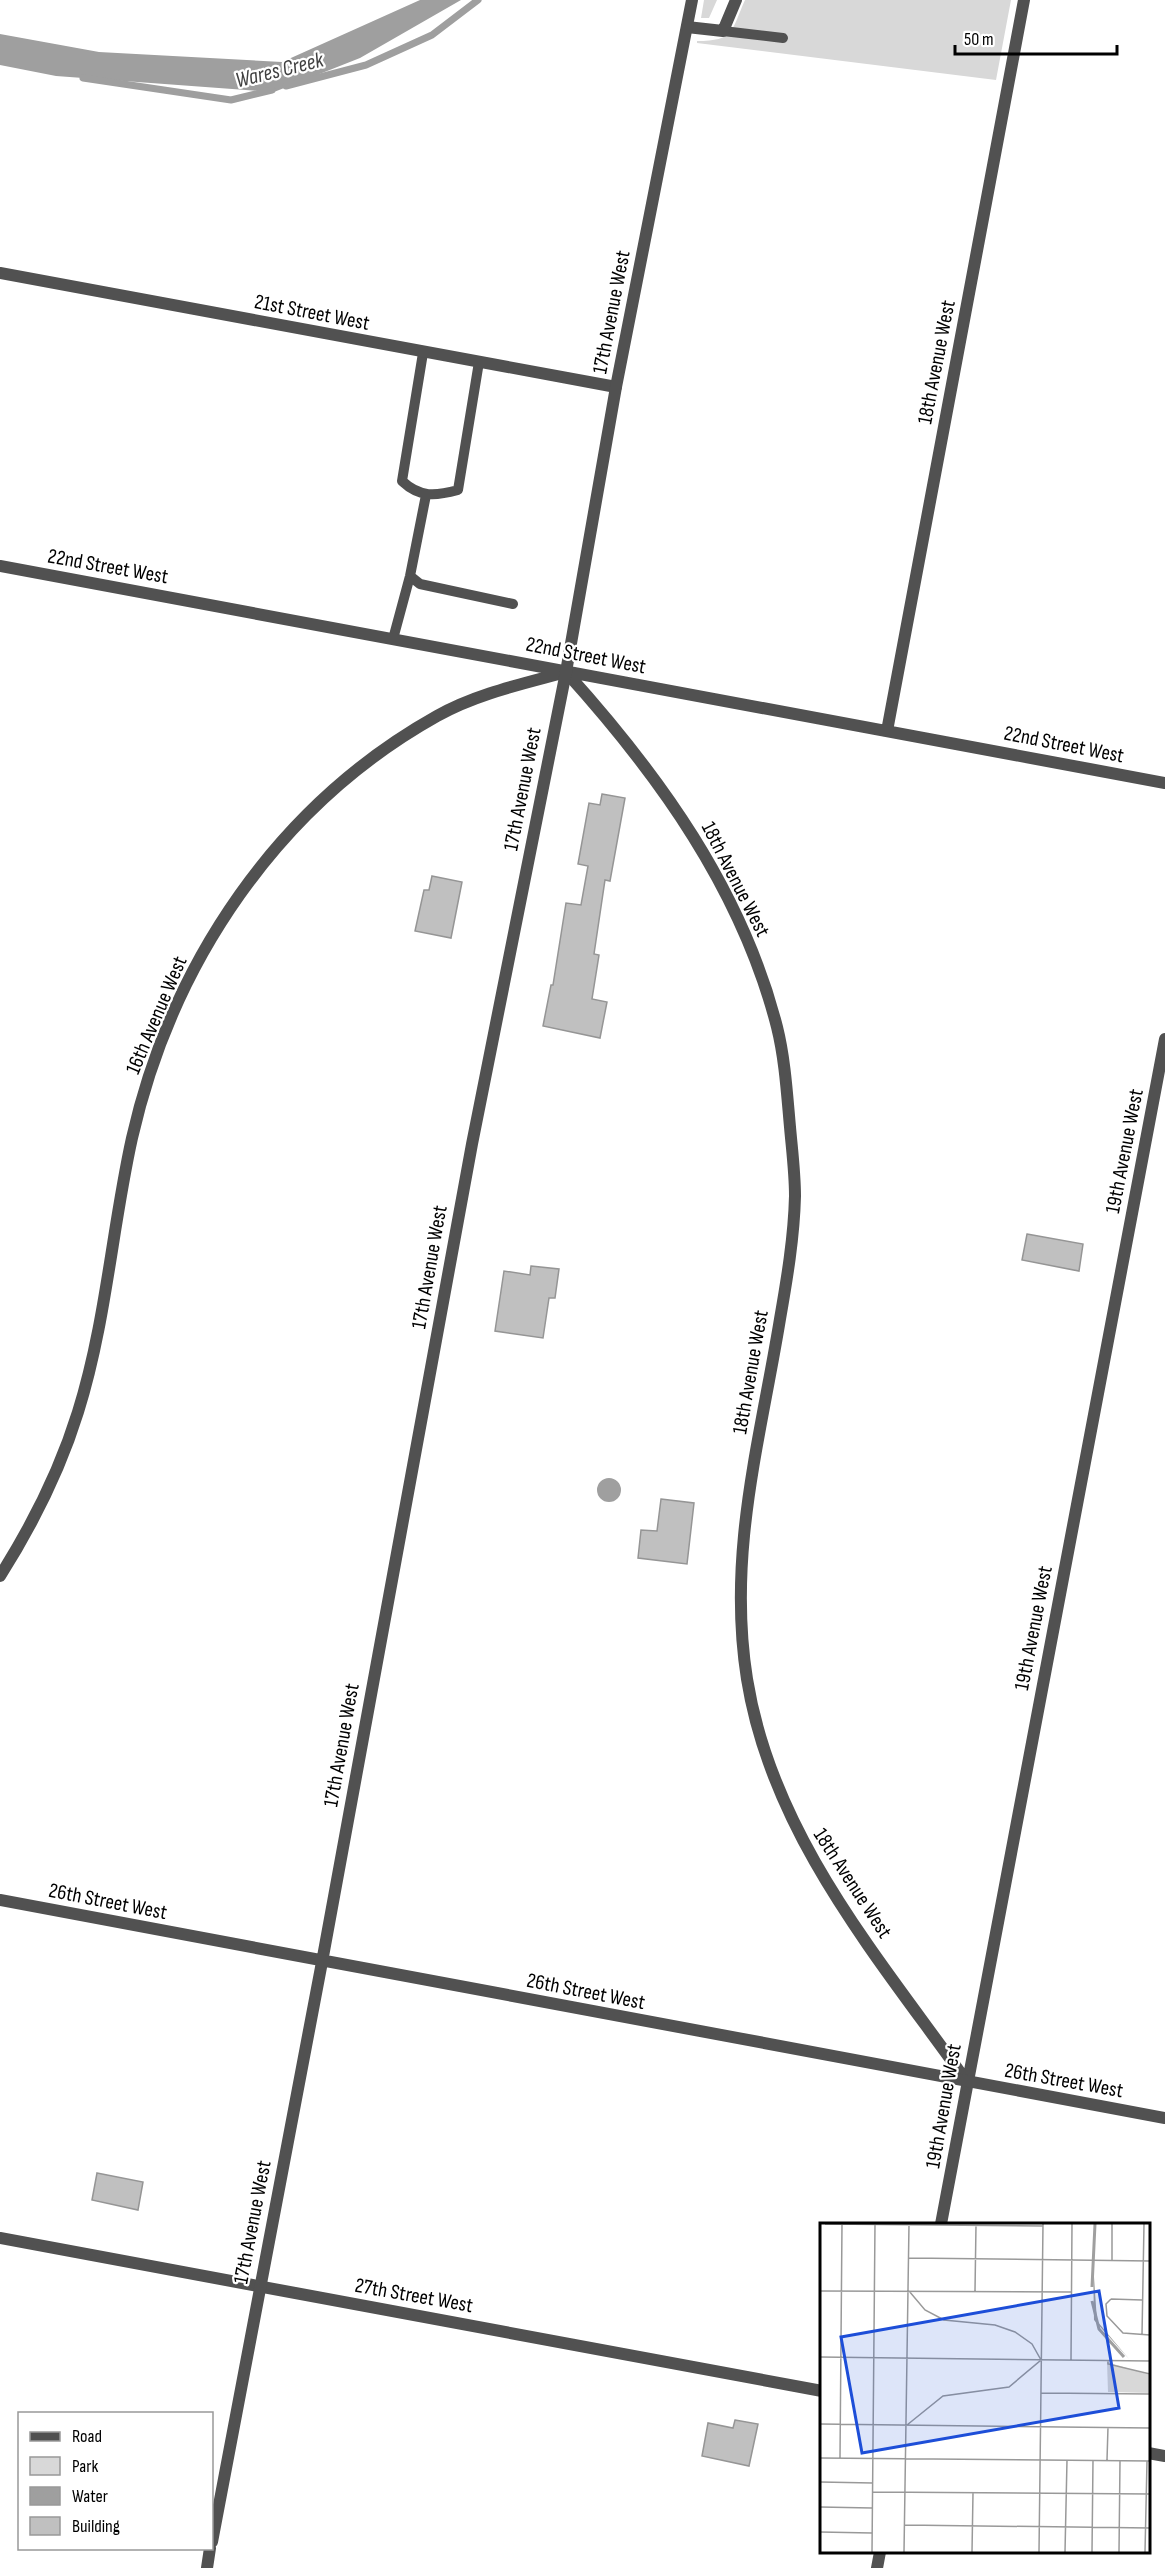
<svg xmlns="http://www.w3.org/2000/svg" width="1165" height="2568" font-family="'Sofia Sans Condensed',sans-serif">
<rect width="100%" height="100%" fill="#fff"/>
<path fill="#d8d8d8" d="M704 0H717L709 18H701Z
M745 0H1011L996 80 697 43V41C735 41 731 31 745 0Z"/>
<path fill="#9f9f9f" d="M420 0H461L360 58 274 92 56 76 0 65V34L99 52 282 62Z
M597 1490a12 12 0 1 1 24 0a12 12 0 1 1-24 0Z"/>
<g fill="none" stroke-linecap="round" stroke-linejoin="round">
<path stroke="#9f9f9f" stroke-width="7" d="M83 78 231 100 272 90
M286 86 366 65 432 35 478 0"/>
</g>
<path fill="#c0c0c0" stroke="#959595" stroke-width="1.5" d="M602 794 625 798 610 881 605 880 594 954 599 955 592 999 607 1002 600 1038 543 1026 551 985H553L566 903 581 905 588 866 578 864 589 803 600 805Z
M432 876 462 882 451 938 415 931 424 890H429Z
M1027 1234 1083 1244 1079 1271 1022 1260Z
M531 1266 559 1269 555 1298H549L543 1338 495 1331 504 1271 530 1275Z
M661 1499 694 1503 687 1564 638 1558 641 1530 657 1531Z
M97 2173 143 2182 138 2210 92 2200Z
M735 2420 758 2424 749 2466 702 2456 708 2423 733 2428Z"/>
<g fill="none" stroke-linecap="round" stroke-linejoin="round">
<path stroke="#515151" stroke-width="10" d="M723 31 783 38
M423 353 402 481C420 498 436 496 458 490L479 362
M410 576 420 584 513 604
M393 639 410 576 426 495"/>
<path stroke="#515151" stroke-width="12" d="M687 27 723 31 736 0
M0 273 616 387
M0 566 1165 783
M887 731 1024 0
M0 1576C33 1524 60 1470 78 1412 106 1323 112 1228 132 1138 172 962 278 805 437 716 476 694 522 684 566 672 659 775 742 890 777 1027 785 1059 787 1094 790 1127 792 1150 795 1173 795 1196 794 1237 787 1279 780 1319 760 1441 727 1554 747 1679 772 1835 878 1957 967 2082
M941 2224 1165 1039
M0 2238 822 2391
M1148 2453 1165 2456
M877 2568 880 2552"/>
<path stroke="#515151" stroke-width="12" d="M0 1900 1165 2118
M212 2542 322 1962 472 1144 566 672 616 387 692 0
M207 2568 210 2548"/>
</g>
<g text-anchor="middle" stroke-width="4.5" stroke-linejoin="round" paint-order="stroke">
<g font-size="21" fill="#000" stroke="#fff">
<text transform="translate(312 312) rotate(11)" y="7">21st Street West</text>
<text transform="translate(611 312) rotate(-79)" y="7">17th Avenue West</text>
<text transform="translate(936 362) rotate(-79)" y="7">18th Avenue West</text>
<text transform="translate(108 566) rotate(10)" y="7">22nd Street West</text>
<text transform="translate(586 655) rotate(11)" y="7">22nd Street West</text>
<text transform="translate(1064 744) rotate(11)" y="7">22nd Street West</text>
<text transform="translate(522 789) rotate(-79)" y="7">17th Avenue West</text>
<text transform="translate(736 879) rotate(63)" y="7">18th Avenue West</text>
<text transform="translate(156 1015) rotate(-67)" y="7">16th Avenue West</text>
<text transform="translate(1124 1151) rotate(-79)" y="7">19th Avenue West</text>
<text transform="translate(429 1267) rotate(-80)" y="7">17th Avenue West</text>
<text transform="translate(750 1372) rotate(-80)" y="7">18th Avenue West</text>
<text transform="translate(1033 1628) rotate(-79)" y="7">19th Avenue West</text>
<text transform="translate(341 1745) rotate(-80)" y="7">17th Avenue West</text>
<text transform="translate(853 1883) rotate(57)" y="7">18th Avenue West</text>
<text transform="translate(108 1901) rotate(11)" y="7">26th Street West</text>
<text transform="translate(586 1991) rotate(11)" y="7">26th Street West</text>
<text transform="translate(1064 2080) rotate(10)" y="7">26th Street West</text>
<text transform="translate(943 2106) rotate(-80)" y="7">19th Avenue West</text>
<text transform="translate(252 2222) rotate(-79)" y="7">17th Avenue West</text>
<text transform="translate(414 2295) rotate(10)" y="7">27th Street West</text>
</g>
<g font-size="22" font-style="italic" fill="#404040" stroke="#fff">
<text transform="translate(279 69) rotate(-14)" y="8">Wares Creek</text>
</g>
</g>
<g transform="translate(820 2223)">
<rect width="330" height="330" fill="#fff"/>
<path d="M287 139 330 152V170L288 169Z" fill="#d8d8d8"/>
<path d="M273 39 277 98 309 136 274 97Z" fill="#9f9f9f"/>
<path fill="none" stroke="#9f9f9f" stroke-width="3" d="M272 64 275 1M272 78 279 106 304 134"/>
<path fill="none" stroke="#999" stroke-width="1.5" d="M5 1 223 3M89 35 330 38M292 38V1M0 68 251 69M155 68 156 2M291 76 286 81 287 93 303 110 330 112M291 76 322 77M322 112 324 1M0 134 330 138M251 137 252 1M288 138V141L330 151M221 170 330 171M0 201 330 205M87 202 123 173 189 164 221 137 212 121 195 109 175 102 124 97 105 87 89 68M0 235 330 238M20 235 22 1M287 237 288 204M0 259 53 260M53 269 330 271M0 284 52 285M85 302 330 305M0 309 52 310M52 329 55 1M84 329 89 1M152 329 153 270M219 329 223 1M245 329 247 237M272 329 273 237M299 329 300 238M325 329 327 238"/>
<path fill="#1d4ed8" fill-opacity="0.15" stroke="#1d4ed8" stroke-width="3" d="M279 68 299 185 42 230 21 114Z"/>
<rect width="330" height="330" fill="none" stroke="#000" stroke-width="3"/>
</g>
<rect x="18" y="2412" width="195" height="138" fill="#ffffff" stroke="#999999" stroke-width="1.5"/>
<rect x="30" y="2432" width="30" height="9" fill="#515151" stroke="#999999" stroke-width="1.5"/>
<text x="72" y="2442" font-size="18" fill="#000000">Road</text>
<rect x="30" y="2457" width="30" height="18" fill="#d8d8d8" stroke="#999999" stroke-width="1.5"/>
<text x="72" y="2472" font-size="18" fill="#000000">Park</text>
<rect x="30" y="2487" width="30" height="18" fill="#9f9f9f" stroke="#999999" stroke-width="1.5"/>
<text x="72" y="2502" font-size="18" fill="#000000">Water</text>
<rect x="30" y="2517" width="30" height="18" fill="#c0c0c0" stroke="#999999" stroke-width="1.5"/>
<text x="72" y="2532" font-size="18" fill="#000000">Building</text>
<path d="M955 45v9h162v-9" fill="none" stroke="#000000" stroke-width="3"/>
<text x="964" y="45" font-size="18" fill="#000000" stroke="#ffffff" stroke-width="4.5" paint-order="stroke">50 m</text>
</svg>
